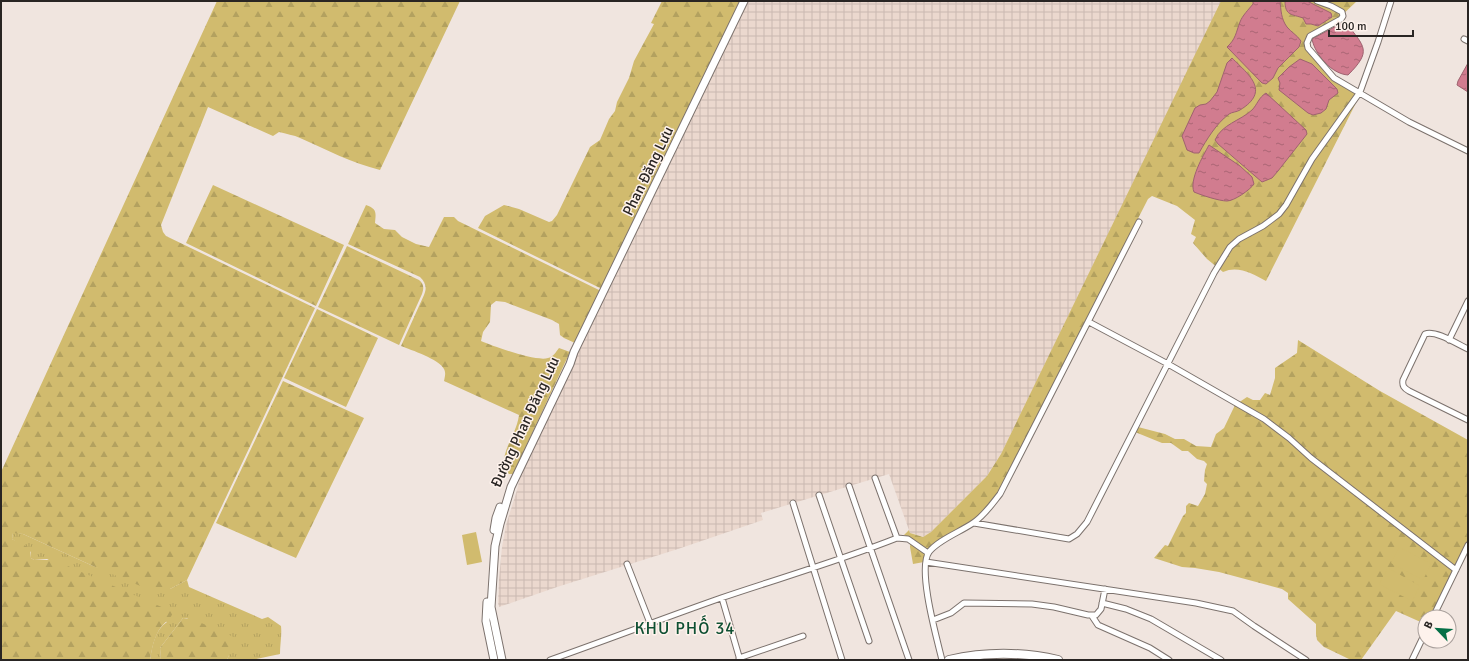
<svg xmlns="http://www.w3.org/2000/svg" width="1469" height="661" font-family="Signika,sans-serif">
<defs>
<pattern id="industrial-grid" width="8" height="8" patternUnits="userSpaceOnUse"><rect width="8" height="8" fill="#ebd8ce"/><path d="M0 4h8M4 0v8" fill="none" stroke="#cab9b1"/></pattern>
<pattern id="grass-tufts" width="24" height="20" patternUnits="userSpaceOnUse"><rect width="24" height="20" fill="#d1bb6e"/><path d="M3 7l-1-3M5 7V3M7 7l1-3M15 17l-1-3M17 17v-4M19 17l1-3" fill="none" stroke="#b3a15f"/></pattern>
<pattern id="forest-firs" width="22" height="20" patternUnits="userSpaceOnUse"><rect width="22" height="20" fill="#d1bb6e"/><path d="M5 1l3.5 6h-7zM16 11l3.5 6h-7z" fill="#b3a15f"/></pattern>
<pattern id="water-ripples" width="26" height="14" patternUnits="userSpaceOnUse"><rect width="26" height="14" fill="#d17c8f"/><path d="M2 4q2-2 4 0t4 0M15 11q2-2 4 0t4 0" fill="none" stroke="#aa6574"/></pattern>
</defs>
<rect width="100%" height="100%" fill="#f0e5df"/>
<path fill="url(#industrial-grid)" d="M748 1H1222L1001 454 987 476 931 532 923 537 910 533 889 474 761 513 763 520 678 549 557 587 499 607 498 603 499 579 502 547 506 525 517 490 522 469Z"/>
<path fill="url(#grass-tufts)" d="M13 532 23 534 93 566 170 589 187 580 189 587 262 619 268 617 281 626C282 635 280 644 280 654L251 660H227L229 655 187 618H183L160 648 161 660H150C152 646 155 630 167 622L47 559 34 560 31 558V552L12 539Z"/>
<path fill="url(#forest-firs)" d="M217 1H460L380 170C352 163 327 150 300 138 294 135 286 134 279 132L273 136 208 107 161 225 163 232 166 236 315 308 187 580 170 589 157 593 93 566 23 534 13 533 12 539 30 548 31 558 34 560H54L173 612C171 619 166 621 161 627 154 637 152 648 150 660H1V472Z
M662 1H741L602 289 478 228 485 216 504 205 519 209 549 222 552 221 557 215 590 147 600 140 609 119 615 111 617 102 629 78 634 61 654 24 651 23Z
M1221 1H1357L1339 18 1305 43 1333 79 1360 95 1266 281C1253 274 1238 265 1223 272L1207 259 1193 243 1196 237 1191 234 1195 220 1177 206 1152 196 1148 199 998 493 983 512 973 521 935 544 924 562 913 564 910 547 911 538 904 535 909 530 910 533 923 537 931 532 987 476 1001 454Z
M213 185 344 245 316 306 186 243Z
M366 205C377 209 376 212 375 223L384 229 395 230 402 237 416 244 429 247 444 217H454L458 221 601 291 575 343 564 338 560 335 559 324 552 320 505 302 496 301 491 305 490 322 483 332 481 341C493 346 536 362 548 358 553 357 556 352 559 348L570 352 513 474H509L503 470C503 446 516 436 519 415L444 381C445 376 446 373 444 369 439 359 411 350 401 346L424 295C427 288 426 283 420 277L348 244Z
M347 246 419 280C424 284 424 288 422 294L399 345 318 307Z
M317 309 378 338 346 407 284 378Z
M1298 340 1380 391 1468 440V541L1431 617H1425V624L1396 611 1361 660H1351L1324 647 1317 640 1316 634V624L1288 599V593L1282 589 1219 572 1195 568 1182 567 1154 558 1165 545 1168 546 1183 516 1186 513V506L1189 503 1198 506 1205 494 1207 484 1204 481 1205 470 1207 464 1204 461 1197 459 1188 451H1182L1171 443H1162L1135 432 1138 427 1165 434 1175 439H1184L1196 446 1211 447 1216 434 1224 428 1235 405 1247 397 1253 400H1260L1265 393 1270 395 1275 378V368L1297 353Z
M283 381 364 418 296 558 216 523Z
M183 618 192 619 234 637 233 646 227 660H161L160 648Z"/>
<path fill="#d1bb6e" d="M476 532 482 562 467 565 462 535Z
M1399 547 1431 564 1423 580 1391 563Z
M1388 568 1420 586 1412 601 1379 584Z"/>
<path fill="url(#water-ripples)" stroke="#9f626f" d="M1253 1H1280C1281 10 1281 19 1287 27 1291 32 1297 35 1301 41L1299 47 1278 68 1273 78 1266 84 1262 83 1227 47C1236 39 1236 32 1240 22 1242 16 1249 9 1253 4Z
M1285 1H1307L1331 13 1332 17 1318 26 1311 24H1306L1303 18C1292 14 1285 16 1285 1Z
M1342 23H1346C1365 47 1372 51 1348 75 1332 74 1315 55 1312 39Z
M1232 58C1249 75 1271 91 1240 110 1237 112 1232 112 1229 114 1216 124 1207 139 1199 153H1194L1187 150 1182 136 1195 108 1200 105 1206 104 1210 101 1217 92 1227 63Z
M1300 59 1312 64 1337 89 1338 93 1329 100 1326 109 1321 113 1313 115 1308 113 1279 90 1280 83 1278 78 1289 67Z
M1468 63V92L1457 85 1458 81Z
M1266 93 1306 130 1307 134 1278 171 1272 178 1262 182 1218 144 1215 140C1222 124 1240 121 1252 110 1257 105 1259 97 1266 93Z
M1209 145 1240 166 1252 177 1254 184C1250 190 1234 201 1227 201 1219 201 1201 195 1194 192 1189 180 1203 156 1209 145Z"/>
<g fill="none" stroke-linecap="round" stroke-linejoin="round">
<defs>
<path id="street" d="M1317 1 1331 6 1342 12 1343 16 1341 19 1310 36 1307 43 1308 48 1315 56 1334 78 1409 122 1468 151
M1464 39 1468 41
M1089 322 1168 364 1264 419 1289 438 1311 458 1456 570
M1449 340 1468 301
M1468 349C1457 344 1436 330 1425 334L1403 380C1402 386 1404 388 1409 391L1468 420
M875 478 897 538
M849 486 909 660
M819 495 869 641
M793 503 842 660
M974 523 1069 539 1077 534 1087 522 1214 273 1230 247 1239 239 1263 226 1279 214 1286 205 1312 159 1360 92 1378 42 1391 1
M926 562 1196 603 1233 611 1254 626 1306 660
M627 564 650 623
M722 598 740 660
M1102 603 1126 609 1151 619 1221 660
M1092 616 1098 625 1150 648 1169 660
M1433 617 1468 545
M933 620 951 613 964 603 1032 604 1054 607 1088 615H1096L1101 609 1105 589
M739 658 803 636
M550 660C607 640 664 618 721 598 780 578 839 561 897 538L908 539 928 553
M942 660C937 639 917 569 929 552 938 540 960 532 973 523 984 516 992 504 1000 494L1139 222
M1412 660 1425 633"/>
<path id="secondary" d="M494 530 496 518 500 507
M487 602 486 621 494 660
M502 660 491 607 495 546 500 524 511 487 570 364 574 352 744 1"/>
<path id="primary" d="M949 660C984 652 1023 652 1058 660"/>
</defs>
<use href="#street" stroke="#7c726d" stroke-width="7"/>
<use href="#secondary" stroke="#7c726d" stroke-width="9"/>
<use href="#primary" stroke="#7c726d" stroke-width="10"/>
<use href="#street" stroke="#fff" stroke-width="5"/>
<use href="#secondary" stroke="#fff" stroke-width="7"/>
<use href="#primary" stroke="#fff" stroke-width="8"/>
</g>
<g text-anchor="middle" stroke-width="3" stroke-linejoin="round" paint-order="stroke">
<g font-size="15" fill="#292523" stroke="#fef2ec">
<text transform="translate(648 171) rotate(-64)" y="5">Phan Đăng Lưu</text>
<text transform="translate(525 422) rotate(-65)" y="5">Đường Phan Đăng Lưu</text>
</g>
<g font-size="17" letter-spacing="1" fill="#0f5033" stroke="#fef2ec">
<text x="685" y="634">KHU PHỐ 34</text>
</g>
</g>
<rect width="1469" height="661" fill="none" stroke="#292523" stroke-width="4"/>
<g transform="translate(1437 629) rotate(295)"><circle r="19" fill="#fef2ec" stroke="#a9a09c"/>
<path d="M0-3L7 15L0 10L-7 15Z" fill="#056f46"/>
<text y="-6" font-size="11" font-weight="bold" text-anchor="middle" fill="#292523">B</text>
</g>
<path d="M1329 30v6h84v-6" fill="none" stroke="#292523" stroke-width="2"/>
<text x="1335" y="30" font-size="12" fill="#292523" stroke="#fef2ec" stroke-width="3" paint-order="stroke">100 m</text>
</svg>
